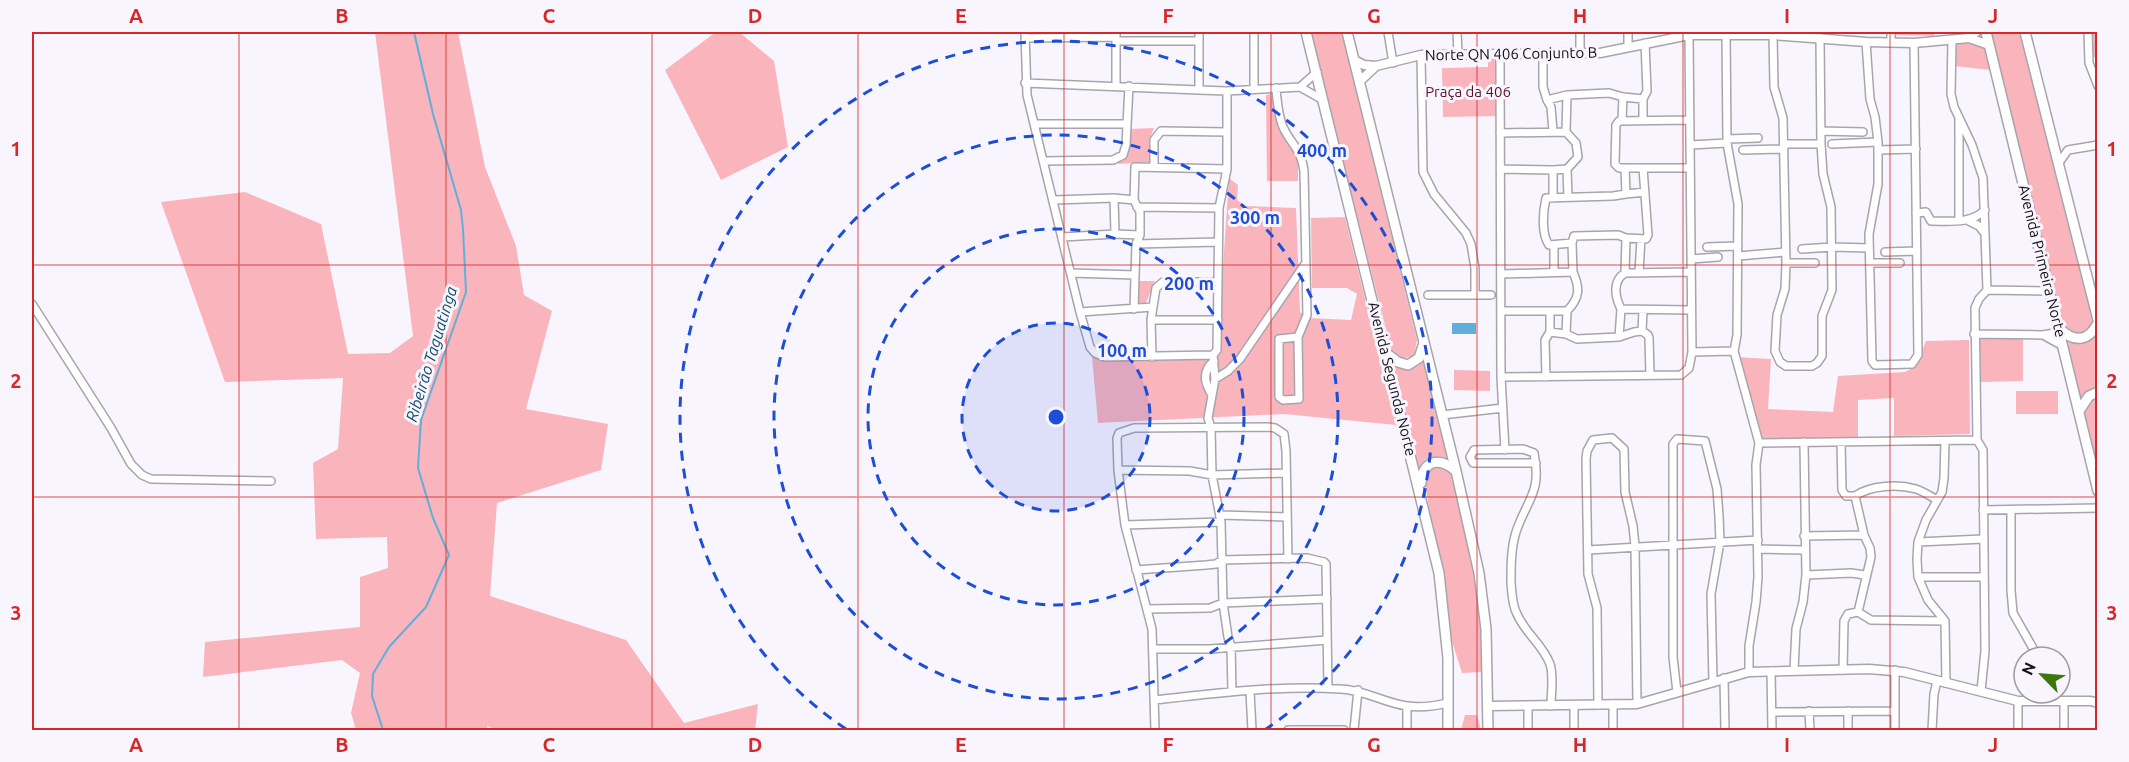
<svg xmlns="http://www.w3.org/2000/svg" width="2129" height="762" font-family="Ubuntu,sans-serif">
<rect width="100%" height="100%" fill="#f9f5fe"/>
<path fill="#fab4bb" d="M375 32H458L485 167 516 246 524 295 552 311 526 409 608 424 601 470 497 503 490 596 626 640 684 723 758 704 755 730H499L487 726V730H356L351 713 360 673 342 660 203 677 205 642 360 627V577L388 568 387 537 316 539 313 463 338 449 343 378 225 382 161 202 245 192 321 224 348 354 390 353 413 336Z
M716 32H739L774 61 788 147 721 180 665 70Z
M1309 32H1342L1417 340 1414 356 1400 359 1392 352Z
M1891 32H1934V36L1891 35Z
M1984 32H2022L2092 308 2098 333 2097 492Z
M2092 32H2097V57H2091Z
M1970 40C1987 45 1987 54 1991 70L1954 66V43Z
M1488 58H1496V116L1443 117 1442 68 1488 67Z
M1271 94 1278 128 1298 155V181H1267L1266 95Z
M1154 128 1150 138 1149 162 1118 164 1119 162 1126 157 1129 129Z
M1229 178 1238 185 1237 200 1246 206 1296 208 1300 312 1308 318 1351 320 1357 294 1347 288H1312L1311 218 1345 217 1396 425 1284 414 1098 423 1092 357 1217 356Z
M1136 281H1155L1145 305 1139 303Z
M1977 338 2023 339V381L1978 382Z
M1969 340 1970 434 1894 436V398L1858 400V437L1761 439 1735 357 1771 359 1768 409 1833 412 1838 376 1905 372 1916 366 1926 341Z
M1424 358 1452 465 1442 460 1425 459 1419 468 1420 471 1392 365 1402 369 1418 366Z
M1454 370 1490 371V391L1454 390Z
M2016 391H2058V414H2016Z
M1441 465 1451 474 1478 587 1482 629 1481 672 1462 673 1450 635 1425 484C1426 472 1429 468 1441 465Z
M1465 715H1477L1481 730H1461Z"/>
<path fill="#61aedb" d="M1452 323H1476V334H1452Z"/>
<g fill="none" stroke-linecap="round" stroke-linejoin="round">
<path stroke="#61aedb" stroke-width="2" d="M383 730 372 696 373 674 389 647 426 607 449 555 433 518 418 468 421 420 466 292 463 229 461 210 433 114 414 32"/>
<defs>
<path id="minor" d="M1025 32 1027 95 1080 312 1090 347 1095 353 1105 357 1213 355 1217 350 1219 208 1227 169V91
M1199 32V90L1227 91 1300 87 1323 100
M1254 32V89
M1388 32 1393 63
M1457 32 1458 55
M1580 32V54
M1628 32V46
M2088 32 2089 63 2098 86
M1773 35 1774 87 1783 118 1786 263 1785 289 1777 315 1775 351 1780 362 1786 366H1812L1817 363 1822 356V316L1832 290 1831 207 1823 174 1821 144 1820 38
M1025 38 1116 37
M1952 40 1951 94 1954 107 1972 145 1983 178 1987 290 2050 291
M1116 41H1199
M1866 42 1870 99 1875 117 1878 142V184L1869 234 1872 361 1875 365 1912 364 1918 355 1914 43
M1891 42V32
M1543 54V87L1547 100 1551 107 1553 131
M1421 55 1423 172 1434 194 1466 233 1471 244 1475 268V295
M1500 55 1501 377 1681 375 1689 368 1692 352 1689 35
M1025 83 1199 90
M1116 85V32
M1300 87 1317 72
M1276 88C1277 101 1278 115 1283 127 1292 146 1301 148 1304 171L1307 315 1298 337 1279 339V397L1283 400 1299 399 1298 337
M1643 99V120
M1547 100 1567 95 1609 93 1623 97 1643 99 1647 91 1645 43
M1622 120 1623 97
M1035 124H1127
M1821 131 1863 132
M1566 132 1567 95
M1500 133 1566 132 1576 143 1578 157 1567 169
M1727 139 1758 138
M1784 144H1821
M1832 144 1878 142
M1690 145 1727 143
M1743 150 1784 149
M1878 150 1916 149
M1043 161 1113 160 1123 155 1126 145 1129 86
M2058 164 2068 150 2098 145
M1154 167V140L1161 131 1227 132
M1690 168H1619L1615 164 1616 125 1619 121 1690 120
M1501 169 1553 170V198
M1553 170 1567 169 1568 197
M1626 194 1645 192
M1114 198 1115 234
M1054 200 1114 198 1134 200
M1137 207 1219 208
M1916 213 1926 212 1931 221C1950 221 1971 224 1985 210
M1959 220V119
M1967 220 1979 226 1985 234
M1063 237 1115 234 1140 235
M1626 238 1646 239 1648 235 1643 168
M1572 243 1549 245C1541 234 1543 211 1546 198L1613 196 1626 194 1625 168
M1136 244 1218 242
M1554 245V272
M1707 247 1738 246
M1802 249 1832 247 1869 248
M1885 252 1917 251
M1738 256 1785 252
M1691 259 1718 257
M1786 263H1815
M1870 263H1900
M1573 272 1572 243 1574 236 1618 235 1626 238 1625 273
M1639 272 1641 239
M1691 272 1625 273C1612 281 1615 297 1621 309L1691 310
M1071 273 1135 275
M1502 274 1573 272C1580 288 1580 298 1567 311H1550
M1428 295H1491
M32 304 111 428 131 464 142 475 151 479 271 481
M1153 307 1156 288 1163 282H1218
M1134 309 1136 244 1140 235V212L1134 200 1135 167 1227 169
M1643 310 1642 331 1648 335 1649 338 1650 375
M1502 311H1550V332L1545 340 1546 377
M1080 312 1153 307 1151 320 1152 357
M1151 320H1218
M1550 332 1566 334 1577 339 1619 337 1634 332 1642 331
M1566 334 1567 311
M1974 334 2043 335 2060 332
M2043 335 2063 346
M1619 337 1621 309
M1734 351 1759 443 1756 465 1758 577 1756 602 1749 646V672
M1692 352 1734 351 1737 335 1738 204 1727 143 1726 34
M1213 355 1215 379 1208 418 1211 428 1212 475 1221 522 1223 603 1228 637 1231 646 1232 691
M1501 377 1505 450
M1215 379 1228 371 1240 359 1305 264
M1212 395C1204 383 1202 371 1214 361
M1442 415 1503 408
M1945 441 1944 478 1942 492 1926 520 1918 542 1917 559 1918 577 1928 600 1945 621 1946 683
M1841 442 1842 490 1846 496H1855L1864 535 1870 548 1871 557 1858 612 1848 614 1844 621 1843 670
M1759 443 1977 440
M1536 463H1473L1470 457 1474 450 1523 449 1534 453C1542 493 1527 499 1516 532 1511 548 1511 566 1511 583 1512 593 1512 605 1517 614 1525 633 1543 645 1550 664 1554 676 1551 693 1551 706
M1118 470 1190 471 1212 475 1285 473
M1855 496C1871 485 1898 484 1916 489 1923 491 1930 496 1937 500
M1983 510 2098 508
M2011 510V590L2013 613 2038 657
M1220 515 1287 517
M1125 525 1221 522
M1804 536 1864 535
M1918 542 1983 539
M1758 549 1805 550
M1588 550 1758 540
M1136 570 1206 565 1216 564 1222 560 1307 558 1324 562 1326 564 1328 688
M1806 575 1851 573 1865 575
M1918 577H1983
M1147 609 1210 608 1223 603 1327 599
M1858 612 1871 620 1945 621
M1154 649H1210L1327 640
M1794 670 1796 629 1803 602 1806 575 1804 442
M1895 670V730
M1771 671 1772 730
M1724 678 1725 730
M1250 691 1252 730
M1981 691 1985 651 1983 450 1977 440 1975 308 1979 299 1987 290
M1677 692 1673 657V444L1677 439 1705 441 1717 489 1719 516 1720 542 1711 594 1713 681
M1154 700C1216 693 1280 685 1341 689 1365 690 1384 703 1407 706 1421 708 1435 706 1448 703
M2018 701V730
M2064 701V730
M1613 704V730
M1574 705V730
M1598 705 1597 608 1588 574 1586 459 1587 451 1593 440 1612 438 1624 449 1625 492 1633 526 1635 546 1637 704
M1407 706V730
M1528 706V730
M1809 711 1810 730
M1848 711V730
M1773 712 1895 711
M1155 730 1152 629 1125 525 1118 470 1117 438 1119 433 1134 428 1268 427 1275 428 1284 434 1286 451 1288 559
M1288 730H1344
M1354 730 1358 690
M1932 730 1934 694 1937 681"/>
<path id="tertiary" d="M1976 32 1969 38 1989 45
M1354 60 1364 65 1376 66 1421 55 1600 53 1689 35H1773L1866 42 1914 43 1969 38
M1359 82 1376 66
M1488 706 1637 704 1749 672 1869 669 1904 672 2018 701H2091L2098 703"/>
<path id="secondary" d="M1306 32 1439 573 1448 658V730
M1347 32 1456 471 1479 573 1486 629 1488 730
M1986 32 2098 491
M2025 32 2098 320
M2059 328C2074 343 2088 342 2098 323
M1386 353 1398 362 1408 365 1419 358 1424 343
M2079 411 2089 396 2098 392
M1421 483C1423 459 1440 457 1456 471"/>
</defs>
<use href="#minor" stroke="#a8a4ae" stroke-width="10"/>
<use href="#tertiary" stroke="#a8a4ae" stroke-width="11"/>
<use href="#secondary" stroke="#a8a4ae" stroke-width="12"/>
<use href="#minor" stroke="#fff" stroke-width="7"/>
<use href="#tertiary" stroke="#fff" stroke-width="8"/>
<use href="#secondary" stroke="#fff" stroke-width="9"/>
</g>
<path fill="none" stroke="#d62828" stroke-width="1.5" stroke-opacity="0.55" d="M239 32V730M446 32V730M652 32V730M858 32V730M1064 32V730M1271 32V730M1477 32V730M1683 32V730M1890 32V730M32 265H2098M32 497H2098"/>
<circle cx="1056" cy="417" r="94" fill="#1d4ed8" fill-opacity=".12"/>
<g fill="none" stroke="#1d4ed8" stroke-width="3" stroke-dasharray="10 8">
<circle cx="1056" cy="417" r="94"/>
<circle cx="1056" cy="417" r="188"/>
<circle cx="1056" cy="417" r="282"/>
<path d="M846 729A376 376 0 1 1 1266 729"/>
</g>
<g text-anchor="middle" stroke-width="6" stroke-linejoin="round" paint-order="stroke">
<g font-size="15" fill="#111014" stroke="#f9f5fe">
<text transform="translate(1511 54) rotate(-1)" y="5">Norte QN 406 Conjunto B</text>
<text transform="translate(2042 261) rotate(76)" y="5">Avenida Primeira Norte</text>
<text transform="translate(1392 379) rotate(76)" y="5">Avenida Segunda Norte</text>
</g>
<g font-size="15" fill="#5c1324" stroke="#f9f5fe">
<text x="1468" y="97">Praça da 406</text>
</g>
<g font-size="16" font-style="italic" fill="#0e4c6b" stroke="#f9f5fe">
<text transform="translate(431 354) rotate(-73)" y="6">Ribeirão Taguatinga</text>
</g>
</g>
<circle cx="1056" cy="417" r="9" fill="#1d4ed8" stroke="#f9f5fe" stroke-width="3"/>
<g font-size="18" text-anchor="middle" font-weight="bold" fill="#1d4ed8" stroke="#f9f5fe" stroke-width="6" stroke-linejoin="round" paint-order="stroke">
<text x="1322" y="157">400 m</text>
<text x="1255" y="224">300 m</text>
<text x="1189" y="290">200 m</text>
<text x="1122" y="357">100 m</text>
</g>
<rect width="2129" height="762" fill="none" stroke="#f9f5fe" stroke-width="66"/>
<g transform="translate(2042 675) rotate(295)"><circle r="28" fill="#f9f5fe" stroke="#9c99a0" stroke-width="1.5"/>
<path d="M0-4.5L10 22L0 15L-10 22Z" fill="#3d770b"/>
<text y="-9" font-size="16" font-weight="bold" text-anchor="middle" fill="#111014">N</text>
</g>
<rect x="33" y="33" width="2063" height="696" fill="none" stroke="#d62828" stroke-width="2"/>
<g font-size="20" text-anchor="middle" font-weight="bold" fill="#d62828">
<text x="136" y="23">A</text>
<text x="342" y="23">B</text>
<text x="549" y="23">C</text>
<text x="755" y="23">D</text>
<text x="961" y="23">E</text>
<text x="1168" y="23">F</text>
<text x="1374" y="23">G</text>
<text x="1580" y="23">H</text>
<text x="1787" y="23">I</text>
<text x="1993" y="23">J</text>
<text x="16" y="156">1</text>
<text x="2112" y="156">1</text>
<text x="16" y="388">2</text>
<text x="2112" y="388">2</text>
<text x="16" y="620">3</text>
<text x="2112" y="620">3</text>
<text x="136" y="752">A</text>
<text x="342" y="752">B</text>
<text x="549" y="752">C</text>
<text x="755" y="752">D</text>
<text x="961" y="752">E</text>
<text x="1168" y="752">F</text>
<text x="1374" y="752">G</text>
<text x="1580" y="752">H</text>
<text x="1787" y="752">I</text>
<text x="1993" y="752">J</text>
</g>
</svg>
